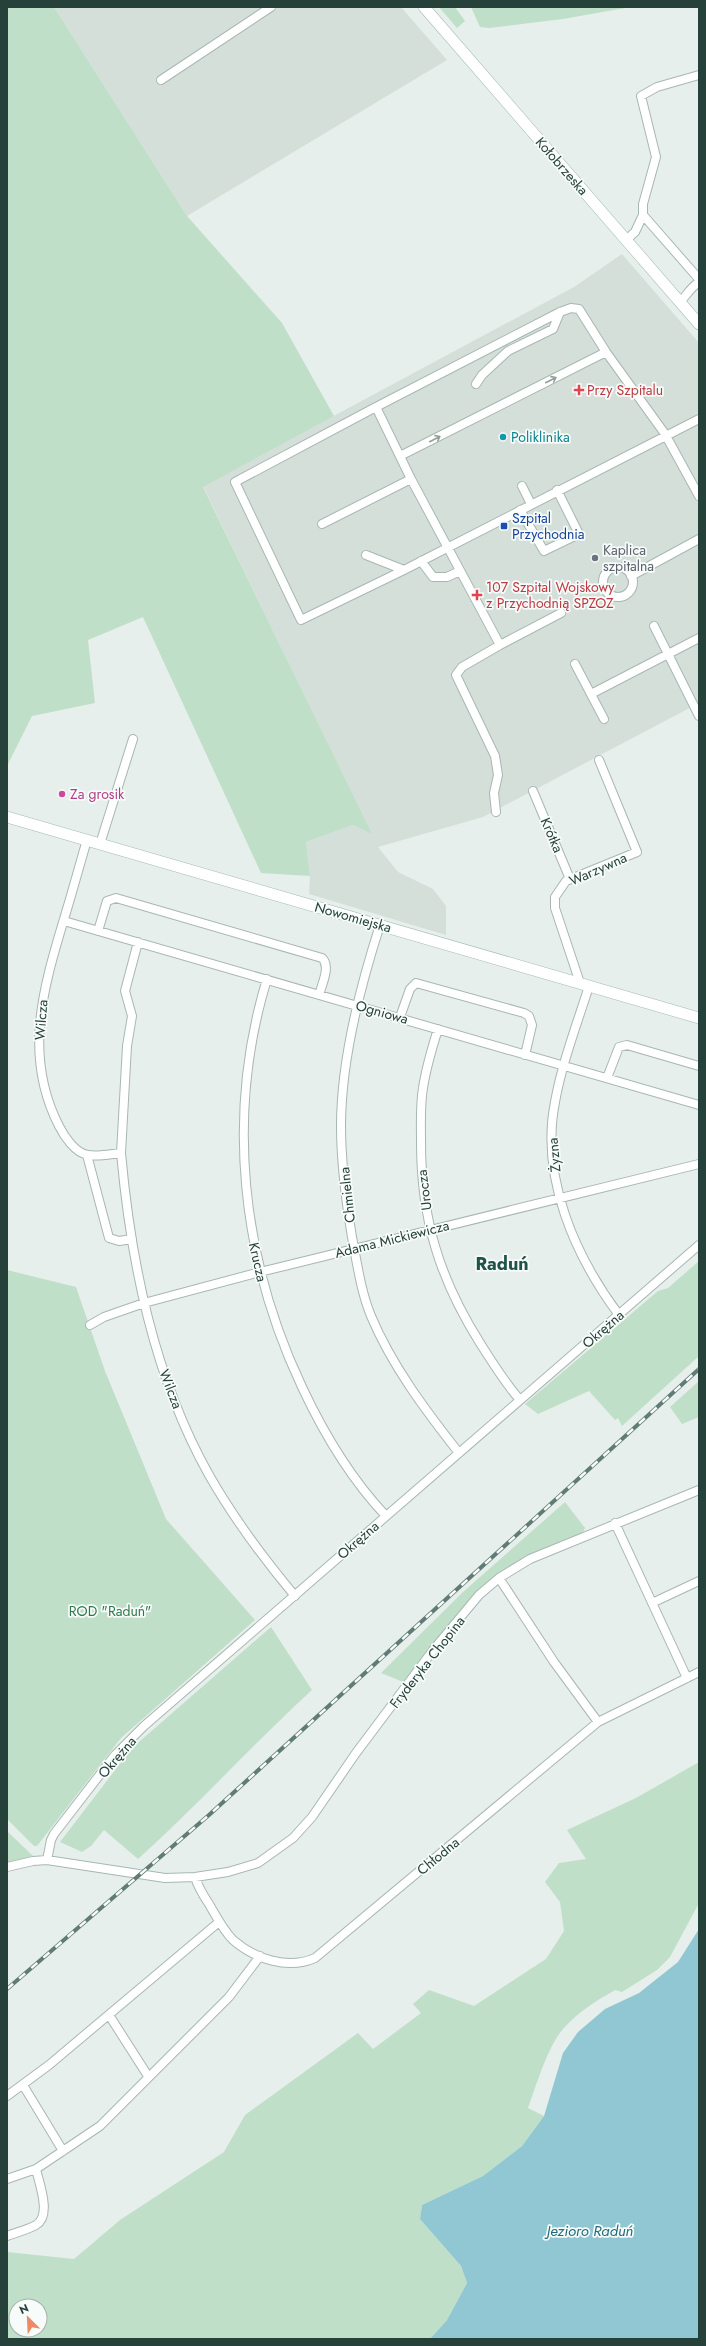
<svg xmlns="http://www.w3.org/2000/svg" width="706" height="2346" font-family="Jost,sans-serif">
<rect width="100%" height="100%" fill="#e6efeb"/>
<path fill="#d4dfda" d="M54 7H401L447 60 187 216Z
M622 254 699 343V703L483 817 378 847 398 872 433 889 446 906V935L309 894 310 876 306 842 353 825 371 833 203 486 574 287Z"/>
<path fill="#c0dfc9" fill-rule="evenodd" d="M7 7H54L187 216 282 323 334 416 203 487 372 834 353 825 306 842 310 876 261 873 143 617 88 640 95 703 32 716 7 766Z
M439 7H455L465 21 457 28Z
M471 7H631L563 19 489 28 480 27Z
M699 1261V1356L622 1426 618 1418 615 1420 589 1391 538 1414 525 1404 658 1291 668 1288Z
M7 1270 76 1287 105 1371 166 1519 255 1620 121 1738 37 1846H34L7 1819Z
M699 1381V1417L682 1424 670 1407Z
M565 1502 585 1528 581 1536 499 1578 434 1649 408 1684 381 1673 463 1592Z
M271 1627 312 1690C252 1745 198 1805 138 1859L104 1830 91 1846 82 1852 60 1842 132 1748Z
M699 1762V1903L670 1957 657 1970 622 1992 615 1990C596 2001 578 2012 563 2029 548 2046 536 2086 528 2108L544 2116 522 2146 483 2176 422 2205 420 2219 461 2266 467 2283 447 2320 430 2339H7V2252L74 2259 120 2220 224 2152 245 2115 358 2033 373 2049 421 2013 413 2004 429 1990 474 2006 546 1959 564 1931 560 1902 545 1882 559 1863 586 1859 567 1830 636 1798ZM16 2306H40V2330H16Z
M7 1832H8L33 1856 7 1863Z"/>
<path fill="#90c7d2" d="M699 1929V2339H430L447 2320 467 2283 461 2266 420 2219 422 2205 483 2176 522 2146 544 2116 563 2053 578 2032 605 2009 639 1993 678 1962Z"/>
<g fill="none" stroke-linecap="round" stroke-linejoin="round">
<defs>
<path id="street" d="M699 75 657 87 641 96 656 157 643 204V215L699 279
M161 80 271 7
M626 240 635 232 643 215
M680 302C687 295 690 288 699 282
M476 384 482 375 508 351 553 329 560 312
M376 407 235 482 301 620 404 570
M400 456 606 352
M522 486 531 504
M520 510 544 551 579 534 557 490
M322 524 411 479
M366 555 404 570 699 419
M421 561 433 577H447L460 571
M603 582a15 15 0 1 1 30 0a15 15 0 1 1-30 0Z
M631 576 699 539
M654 626 699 716
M500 645 561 613
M575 664 604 719
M591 694 699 638
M533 791 570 879
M496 812 494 793 498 775 495 756 456 675 462 667 500 645 411 479 376 407 560 312 571 308 579 309 606 352 665 434 699 496
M87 840C79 867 72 893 64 919 43 989 23 1056 59 1126 64 1136 75 1153 88 1155 98 1157 111 1154 121 1153L127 1046 132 1016 125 991 138 942
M100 844 133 739
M64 921 699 1105
M380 925C360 987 341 1061 341 1126 341 1163 346 1201 352 1237 357 1263 361 1292 371 1316 392 1366 426 1411 459 1453
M98 931 107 901 116 898 322 958C331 966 322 984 319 995
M267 979C225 1116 242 1260 302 1387 324 1434 350 1478 386 1516
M580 983 555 908V897L566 881 637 852 599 760
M589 986C577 1024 562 1063 555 1102 540 1177 575 1256 619 1315
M400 1017 410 989 416 983 524 1013 529 1016 532 1025 525 1055
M438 1029C432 1048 426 1068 423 1088 420 1105 421 1124 421 1142 421 1218 439 1278 480 1343 492 1362 505 1383 520 1400
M607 1078 619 1047 627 1045 699 1066
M121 1153C131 1263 154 1377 209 1475 233 1517 264 1559 295 1596
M87 1155 109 1238 119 1241 132 1239
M90 1325 104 1317 144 1303 260 1272 699 1164
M615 1523 687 1678
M499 1578 554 1662 598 1722
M652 1603 699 1581
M47 1860 51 1840 54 1834 115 1755 144 1726 699 1245
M7 1867 33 1861 47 1860 165 1878 195 1877 228 1872 258 1863 293 1838 312 1817 356 1753 434 1649 479 1595 499 1578 530 1559 699 1490
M195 1877C198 1887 203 1895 209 1904 216 1916 223 1930 233 1940 255 1959 288 1970 315 1958L598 1722 699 1672
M109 2015 148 2076
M23 2085 63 2151
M7 2096 49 2065 219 1922
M7 2179 36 2169 100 2126 229 1997 260 1956
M7 2236C17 2232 27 2230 36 2225 52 2216 39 2183 36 2169"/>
<path id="secondary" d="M424 7 699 324
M7 817 699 1018"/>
</defs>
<use href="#street" stroke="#a8b7b2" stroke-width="10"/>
<use href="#secondary" stroke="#a5bab3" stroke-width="12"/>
<use href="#street" stroke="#fff" stroke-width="8"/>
<use href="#secondary" stroke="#fff" stroke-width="11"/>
<defs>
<path id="rail" d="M7 1989 209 1815 699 1369"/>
</defs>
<use href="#rail" stroke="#607c75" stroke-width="4"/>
<use href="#rail" stroke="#f7fbf9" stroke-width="2.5" stroke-dasharray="8" stroke-linecap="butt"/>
</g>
<defs><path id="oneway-shaft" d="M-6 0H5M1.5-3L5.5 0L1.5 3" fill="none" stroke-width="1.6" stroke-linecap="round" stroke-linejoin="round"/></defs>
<g stroke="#92a09c">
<use href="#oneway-shaft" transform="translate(551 380) rotate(-27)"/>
<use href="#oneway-shaft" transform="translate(435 439) rotate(-27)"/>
</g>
<g fill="#e0444e" stroke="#f7fbf9" stroke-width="1.5">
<path d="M577 384h4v4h4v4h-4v4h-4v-4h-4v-4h4z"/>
<path d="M475 589h4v4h4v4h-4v4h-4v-4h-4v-4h4z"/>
</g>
<circle fill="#0f9aa8" stroke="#f7fbf9" stroke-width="1.5" cx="503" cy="437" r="4"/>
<rect fill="#1a4fb4" stroke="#f7fbf9" stroke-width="1.5" x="500" y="522" width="8" height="8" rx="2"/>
<circle fill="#6b7280" stroke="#f7fbf9" stroke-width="1.5" cx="595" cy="558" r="4"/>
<circle fill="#d1479c" stroke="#f7fbf9" stroke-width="1.5" cx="62" cy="794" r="4"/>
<g text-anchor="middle" stroke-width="3.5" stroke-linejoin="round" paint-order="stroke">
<g font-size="14" fill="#25413a" stroke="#f7fbf9">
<text transform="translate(562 166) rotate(49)" y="5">Kołobrzeska</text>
<text transform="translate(552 835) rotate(67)" y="5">Krótka</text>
<text transform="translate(598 869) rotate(-24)" y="5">Warzywna</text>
<text transform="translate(353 917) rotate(16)" y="5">Nowomiejska</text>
<text transform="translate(382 1012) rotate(16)" y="5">Ogniowa</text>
<text transform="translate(41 1020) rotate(-86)" y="5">Wilcza</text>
<text transform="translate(554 1155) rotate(-95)" y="5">Żyzna</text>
<text transform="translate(424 1190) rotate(-97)" y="5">Urocza</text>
<text transform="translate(347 1195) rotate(-96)" y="5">Chmielna</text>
<text transform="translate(392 1239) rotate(-14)" y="5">Adama Mickiewicza</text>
<text transform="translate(258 1262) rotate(77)" y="5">Krucza</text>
<text transform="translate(603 1329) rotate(-41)" y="5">Okrężna</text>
<text transform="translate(171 1389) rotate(69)" y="5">Wilcza</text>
<text transform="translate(358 1540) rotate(-41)" y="5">Okrężna</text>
<text transform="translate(427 1662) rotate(-52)" y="5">Fryderyka Chopina</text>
<text transform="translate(117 1757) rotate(-49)" y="5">Okrężna</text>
<text transform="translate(438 1856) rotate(-40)" y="5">Chłodna</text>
</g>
<g font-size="14" fill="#be3a42" stroke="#f7fbf9" text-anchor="start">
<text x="587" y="395">Przy Szpitalu</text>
<text x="486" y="592">107 Szpital Wojskowy<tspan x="486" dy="16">z Przychodnią SPZOZ</tspan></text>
</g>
<g font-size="14" fill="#0d838f" stroke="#f7fbf9" text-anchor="start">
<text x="511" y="442">Poliklinika</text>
</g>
<g font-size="14" fill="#164399" stroke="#f7fbf9" text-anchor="start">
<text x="512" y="523">Szpital<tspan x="512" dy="16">Przychodnia</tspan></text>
</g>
<g font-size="14" fill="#5b616d" stroke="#f7fbf9" text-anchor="start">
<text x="603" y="555">Kaplica<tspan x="603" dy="16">szpitalna</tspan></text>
</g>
<g font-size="14" fill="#b23c85" stroke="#f7fbf9" text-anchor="start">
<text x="70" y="799">Za grosik</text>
</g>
<g font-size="14" fill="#2f784d" stroke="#f7fbf9">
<text x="110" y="1616">ROD "Raduń"</text>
</g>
<g font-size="15" font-style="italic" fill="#1f6c7d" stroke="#f7fbf9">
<text x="590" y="2236">Jezioro Raduń</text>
</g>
<g font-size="18" font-weight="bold" fill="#205448" stroke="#f7fbf9">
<text x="502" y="1270">Raduń</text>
</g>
</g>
<rect width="706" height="2346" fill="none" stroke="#25413a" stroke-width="16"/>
<g transform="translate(28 2318) rotate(336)"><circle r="19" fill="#f7fbf9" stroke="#a3b1ad"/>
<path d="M0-3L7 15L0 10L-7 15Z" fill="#f08863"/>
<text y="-6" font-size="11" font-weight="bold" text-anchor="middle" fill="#25413a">N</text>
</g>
</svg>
